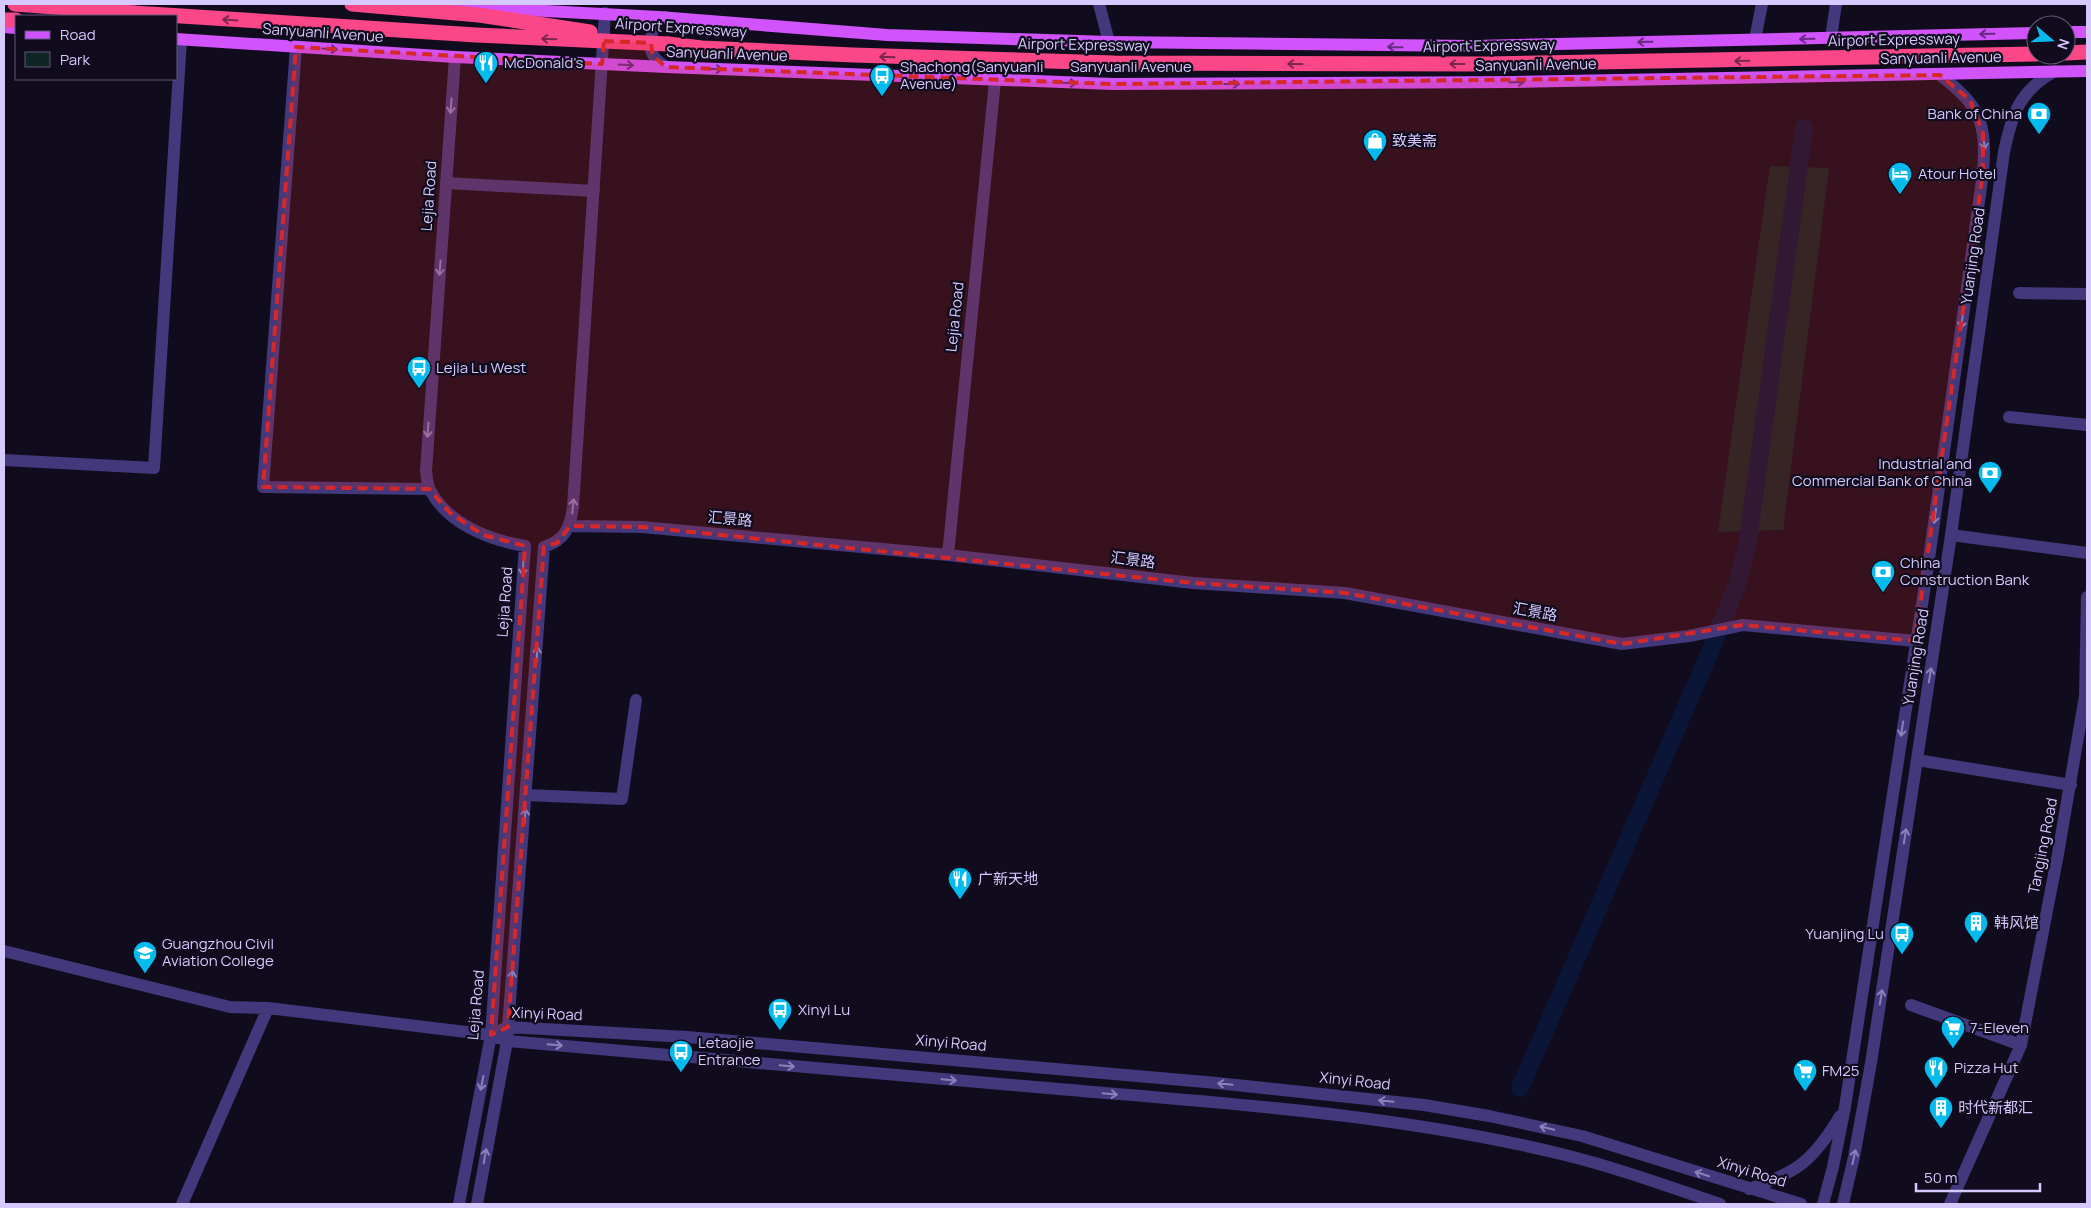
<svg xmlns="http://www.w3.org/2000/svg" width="2091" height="1208" font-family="Manrope,'Noto Sans SC',sans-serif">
<rect width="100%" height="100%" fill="#110c1d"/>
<path fill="#0f2526" d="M1770 166 1829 168 1783 530 1718 532Z"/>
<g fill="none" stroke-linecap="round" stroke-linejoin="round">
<path stroke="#0a1538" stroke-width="18" d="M1520 1088 1709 654 1737 585 1748 541 1804 128"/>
<path stroke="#42387b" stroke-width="12" d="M1099 4 1109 42
M666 17 656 22C648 42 646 55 666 67
M1831 38 1836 4
M1755 39 1762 4
M296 47 263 487 429 489
M455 57 426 471C427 477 427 485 430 490 448 524 489 540 525 546L491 1035 459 1204
M446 183 594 191
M2019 293 2087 294
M2009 417 2087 425
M4 460 154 468 181 40
M570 526 642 527 948 555 1193 583 1345 593 1622 644 1689 636 1743 625 1915 641
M1951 535 2087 553
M948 555 995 81
M1917 760 2071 785
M526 795 622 799 636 700
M4 951 230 1007 268 1008 491 1035 507 1041C687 1058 867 1073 1047 1088 1219 1103 1393 1113 1561 1154 1615 1167 1667 1186 1720 1204
M1911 1005 2021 1045
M491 1035 508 1027 687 1037 1217 1083 1424 1105 1489 1116 1582 1136 1801 1204
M1749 1189C1797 1173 1814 1160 1840 1116
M182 1204 268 1008
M477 1204 507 1041 544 547C565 540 570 528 573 507L605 13
M1823 1204 1833 1167 1845 1107 1929 559 1983 173C1987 122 1980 106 1940 75
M1843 1204 1854 1157 1871 1063 1951 535 2004 152C2012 114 2019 91 2055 71
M1950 1204 2021 1045 2058 854 2085 696 2087 597"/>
<path stroke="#d053fb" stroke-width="12" d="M454 6 659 17 887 35 1109 42 1474 46 2036 33
M4 27 16 28
M2066 32H2087
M176 39 455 57 666 67 1113 84 1516 82 2087 71"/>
<path stroke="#fb4788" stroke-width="15" d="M15 4 134 13
M4 20H16
M668 44 702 48 853 55 1114 63 1488 64 2036 54
M2066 53 2087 52"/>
<path stroke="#fb4788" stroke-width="15" d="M352 4 479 15 590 32
M134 13 476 35 668 44"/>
</g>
<defs><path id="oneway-shaft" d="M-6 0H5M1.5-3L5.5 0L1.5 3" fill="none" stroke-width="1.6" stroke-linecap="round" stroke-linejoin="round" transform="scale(1.25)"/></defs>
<g stroke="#7a274d">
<use href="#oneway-shaft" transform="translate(230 20) rotate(-176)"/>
<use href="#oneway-shaft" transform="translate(549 39) rotate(-178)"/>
<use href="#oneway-shaft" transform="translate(887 57) rotate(-178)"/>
<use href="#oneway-shaft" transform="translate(1742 61) rotate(179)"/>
<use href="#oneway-shaft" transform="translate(1295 64) rotate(-180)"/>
<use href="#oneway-shaft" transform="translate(1457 64) rotate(180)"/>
</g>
<g stroke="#672c81">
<use href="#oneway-shaft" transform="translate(1987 34) rotate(179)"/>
<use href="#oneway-shaft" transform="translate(1807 39) rotate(179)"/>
<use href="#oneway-shaft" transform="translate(1645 42) rotate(179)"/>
<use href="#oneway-shaft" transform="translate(1395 47) rotate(-179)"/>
<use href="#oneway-shaft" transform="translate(330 49) rotate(4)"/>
<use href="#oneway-shaft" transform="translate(626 65) rotate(3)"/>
<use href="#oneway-shaft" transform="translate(715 69) rotate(2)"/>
<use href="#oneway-shaft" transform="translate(1517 82) rotate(-1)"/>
<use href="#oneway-shaft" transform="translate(1069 83) rotate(2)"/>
<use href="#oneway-shaft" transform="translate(1232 84)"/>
</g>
<g stroke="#8c80bc">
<use href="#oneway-shaft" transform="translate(451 106) rotate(94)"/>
<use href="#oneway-shaft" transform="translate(1984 142) rotate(85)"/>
<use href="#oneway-shaft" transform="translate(440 268) rotate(94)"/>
<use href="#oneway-shaft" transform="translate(1962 321) rotate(98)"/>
<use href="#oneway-shaft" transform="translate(428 430) rotate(94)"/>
<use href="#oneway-shaft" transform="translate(573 506) rotate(-84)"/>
<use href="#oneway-shaft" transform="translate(1935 516) rotate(98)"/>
<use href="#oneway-shaft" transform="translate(523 568) rotate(94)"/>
<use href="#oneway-shaft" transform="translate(537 654) rotate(-86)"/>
<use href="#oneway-shaft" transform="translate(1930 675) rotate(-81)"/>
<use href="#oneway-shaft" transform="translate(1902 729) rotate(99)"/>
<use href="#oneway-shaft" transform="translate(525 816) rotate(-86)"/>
<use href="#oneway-shaft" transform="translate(1905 836) rotate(-81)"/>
<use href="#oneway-shaft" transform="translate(512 978) rotate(-85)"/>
<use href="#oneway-shaft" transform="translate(1881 997) rotate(-81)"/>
<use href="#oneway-shaft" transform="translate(555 1045) rotate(5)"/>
<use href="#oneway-shaft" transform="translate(787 1066) rotate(5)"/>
<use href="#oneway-shaft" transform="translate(949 1080) rotate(5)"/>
<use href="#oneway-shaft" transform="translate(482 1083) rotate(101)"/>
<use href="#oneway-shaft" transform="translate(1225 1084) rotate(-174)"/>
<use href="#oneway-shaft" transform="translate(1110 1094) rotate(5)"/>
<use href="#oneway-shaft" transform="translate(1386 1101) rotate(-174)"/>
<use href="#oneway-shaft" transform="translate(1547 1128) rotate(-167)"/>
<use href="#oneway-shaft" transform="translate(485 1156) rotate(-80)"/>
<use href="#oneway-shaft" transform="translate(1854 1157) rotate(-78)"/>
<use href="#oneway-shaft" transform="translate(1702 1174) rotate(-162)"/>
</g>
<path fill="#d62828" fill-opacity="0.2" stroke="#d62828" stroke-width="4" stroke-dasharray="10 6" stroke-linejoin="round" d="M604 41 651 43 653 56 666 67 1113 84 1940 75 1970 100 1983 133V173L1915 641 1743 625 1622 644 1345 593 1193 583 642 527 570 526 557 543 544 547 508 1027 491 1035 525 546 483 535 450 513 429 489 263 487 296 47 602 64Z"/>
<defs>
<symbol id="restaurant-pin" viewBox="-11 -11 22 30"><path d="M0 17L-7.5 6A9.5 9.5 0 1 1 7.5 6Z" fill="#05bbed" stroke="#110c1d"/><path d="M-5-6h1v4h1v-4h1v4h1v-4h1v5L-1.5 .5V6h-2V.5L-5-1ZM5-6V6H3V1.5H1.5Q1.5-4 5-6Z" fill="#fff"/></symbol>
<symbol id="bus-pin" viewBox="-11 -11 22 30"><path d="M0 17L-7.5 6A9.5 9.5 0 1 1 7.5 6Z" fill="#05bbed" stroke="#110c1d"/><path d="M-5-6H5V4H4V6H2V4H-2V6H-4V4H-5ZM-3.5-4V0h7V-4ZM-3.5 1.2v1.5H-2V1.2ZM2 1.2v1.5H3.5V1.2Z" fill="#fff"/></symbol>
<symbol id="bank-pin" viewBox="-11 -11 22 30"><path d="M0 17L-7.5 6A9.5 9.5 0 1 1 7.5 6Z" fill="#05bbed" stroke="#110c1d"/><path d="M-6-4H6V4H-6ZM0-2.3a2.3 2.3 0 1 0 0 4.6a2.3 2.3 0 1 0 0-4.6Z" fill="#fff"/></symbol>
<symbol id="shop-pin" viewBox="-11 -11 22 30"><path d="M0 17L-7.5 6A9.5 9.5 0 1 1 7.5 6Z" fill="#05bbed" stroke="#110c1d"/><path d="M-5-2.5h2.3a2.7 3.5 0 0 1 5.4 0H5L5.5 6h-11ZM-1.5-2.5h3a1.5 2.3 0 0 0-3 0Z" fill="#fff"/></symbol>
<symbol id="hotel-pin" viewBox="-11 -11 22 30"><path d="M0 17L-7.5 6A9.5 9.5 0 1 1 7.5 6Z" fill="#05bbed" stroke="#110c1d"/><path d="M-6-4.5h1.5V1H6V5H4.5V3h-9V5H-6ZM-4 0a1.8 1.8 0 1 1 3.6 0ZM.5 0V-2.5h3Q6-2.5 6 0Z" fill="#fff"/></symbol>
<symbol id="building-pin" viewBox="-11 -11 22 30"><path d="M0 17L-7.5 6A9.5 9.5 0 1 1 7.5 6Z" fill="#05bbed" stroke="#110c1d"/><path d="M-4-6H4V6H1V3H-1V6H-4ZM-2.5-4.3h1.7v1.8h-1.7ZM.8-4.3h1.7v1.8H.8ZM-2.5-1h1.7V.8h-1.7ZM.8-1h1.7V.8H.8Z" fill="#fff"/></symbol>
<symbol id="university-pin" viewBox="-11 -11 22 30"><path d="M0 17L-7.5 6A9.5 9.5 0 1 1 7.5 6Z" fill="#05bbed" stroke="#110c1d"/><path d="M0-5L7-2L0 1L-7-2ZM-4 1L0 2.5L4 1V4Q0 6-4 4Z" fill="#fff"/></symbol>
<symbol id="supermarket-pin" viewBox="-11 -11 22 30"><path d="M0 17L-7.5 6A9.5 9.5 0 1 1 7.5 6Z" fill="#05bbed" stroke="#110c1d"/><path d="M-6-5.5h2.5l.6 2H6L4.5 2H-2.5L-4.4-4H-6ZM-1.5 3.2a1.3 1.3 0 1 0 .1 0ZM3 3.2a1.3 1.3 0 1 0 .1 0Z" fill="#fff"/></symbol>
</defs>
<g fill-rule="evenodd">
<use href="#restaurant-pin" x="472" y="49" width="28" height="38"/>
<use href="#bus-pin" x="868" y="62" width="28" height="38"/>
<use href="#bank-pin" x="2025" y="100" width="28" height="38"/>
<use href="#shop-pin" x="1361" y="127" width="28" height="38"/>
<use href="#hotel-pin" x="1886" y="160" width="28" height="38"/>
<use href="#bus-pin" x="405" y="354" width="28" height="38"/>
<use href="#bank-pin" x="1976" y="459" width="28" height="38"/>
<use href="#bank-pin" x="1869" y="558" width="28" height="38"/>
<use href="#restaurant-pin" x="946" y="865" width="28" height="38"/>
<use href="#building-pin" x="1962" y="909" width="28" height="38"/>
<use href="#bus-pin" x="1888" y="920" width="28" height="38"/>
<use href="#university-pin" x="131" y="939" width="28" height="38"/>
<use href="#bus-pin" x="766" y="996" width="28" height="38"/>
<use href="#supermarket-pin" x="1939" y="1014" width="28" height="38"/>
<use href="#bus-pin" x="667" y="1038" width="28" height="38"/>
<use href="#restaurant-pin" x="1922" y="1054" width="28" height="38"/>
<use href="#supermarket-pin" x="1791" y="1057" width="28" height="38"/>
<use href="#building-pin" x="1927" y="1094" width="28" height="38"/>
</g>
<g text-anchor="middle" stroke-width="4.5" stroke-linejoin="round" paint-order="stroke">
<g font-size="15" fill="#d5c9fe" stroke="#110c1d">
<text transform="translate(681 28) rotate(4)" y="5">Airport Expressway</text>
<text transform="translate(323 33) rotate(4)" y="5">Sanyuanli Avenue</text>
<text transform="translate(1894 40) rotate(-1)" y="5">Airport Expressway</text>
<text transform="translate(1084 45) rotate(1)" y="5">Airport Expressway</text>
<text transform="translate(1489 46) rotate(-1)" y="5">Airport Expressway</text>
<text transform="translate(727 54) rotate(2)" y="5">Sanyuanli Avenue</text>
<text transform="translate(1941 58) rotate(-1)" y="5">Sanyuanli Avenue</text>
<text transform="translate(1536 65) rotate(-1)" y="5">Sanyuanli Avenue</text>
<text x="1131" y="72">Sanyuanli Avenue</text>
<text transform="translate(429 196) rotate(-86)" y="5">Lejia Road</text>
<text transform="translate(1973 256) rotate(-82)" y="5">Yuanjing Road</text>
<text transform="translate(955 317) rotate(-84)" y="5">Lejia Road</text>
<text transform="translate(730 519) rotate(5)" y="5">汇景路</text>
<text transform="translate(1133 560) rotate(7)" y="5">汇景路</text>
<text transform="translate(505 602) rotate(-86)" y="5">Lejia Road</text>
<text transform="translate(1535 612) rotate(10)" y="5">汇景路</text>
<text transform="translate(1916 657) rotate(-81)" y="5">Yuanjing Road</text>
<text transform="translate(2043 846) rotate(-79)" y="5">Tangjing Road</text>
<text transform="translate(476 1005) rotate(-85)" y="5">Lejia Road</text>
<text transform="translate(547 1014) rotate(2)" y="5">Xinyi Road</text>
<text transform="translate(951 1043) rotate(5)" y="5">Xinyi Road</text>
<text transform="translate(1355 1081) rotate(6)" y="5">Xinyi Road</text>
<text transform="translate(1752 1172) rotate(17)" y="5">Xinyi Road</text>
</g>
<g font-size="15" fill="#d5c9fe" stroke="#110c1d" text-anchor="start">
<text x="504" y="68">McDonald's</text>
<text x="900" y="72">Shachong(Sanyuanli<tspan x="900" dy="17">Avenue)</tspan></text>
<text x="2022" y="119" text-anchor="end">Bank of China</text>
<text x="1392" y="146">致美斋</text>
<text x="1918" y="179">Atour Hotel</text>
<text x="436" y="373">Lejia Lu West</text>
<text x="1972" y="469" text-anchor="end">Industrial and<tspan x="1972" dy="17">Commercial Bank of China</tspan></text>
<text x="1900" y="568">China<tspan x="1900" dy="17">Construction Bank</tspan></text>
<text x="978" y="884">广新天地</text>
<text x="1994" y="928">韩风馆</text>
<text x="1884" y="939" text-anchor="end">Yuanjing Lu</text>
<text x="162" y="949">Guangzhou Civil<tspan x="162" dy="17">Aviation College</tspan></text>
<text x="798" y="1015">Xinyi Lu</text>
<text x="1970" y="1033">7-Eleven</text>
<text x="698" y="1048">Letaojie<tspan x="698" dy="17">Entrance</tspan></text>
<text x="1954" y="1073">Pizza Hut</text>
<text x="1822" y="1076">FM25</text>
<text x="1958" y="1113">时代新都汇</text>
</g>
</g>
<rect width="2091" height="1208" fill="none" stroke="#d5c9fe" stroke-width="10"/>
<rect x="15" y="15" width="162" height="65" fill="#110c1d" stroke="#5f5877"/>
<rect x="25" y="31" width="25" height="8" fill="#d053fb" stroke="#5f5877"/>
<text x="60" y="40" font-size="15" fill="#d5c9fe">Road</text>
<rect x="25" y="52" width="25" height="15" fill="#0f2526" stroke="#5f5877"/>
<text x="60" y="65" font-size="15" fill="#d5c9fe">Park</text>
<g transform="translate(2051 40) rotate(109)"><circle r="24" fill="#110c1d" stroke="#5f5877"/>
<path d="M0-4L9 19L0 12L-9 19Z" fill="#05bbed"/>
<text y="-8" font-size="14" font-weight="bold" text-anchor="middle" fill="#d5c9fe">N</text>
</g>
<path d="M1916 1183v8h124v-8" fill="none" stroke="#d5c9fe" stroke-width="2.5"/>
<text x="1924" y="1183" font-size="15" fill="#d5c9fe" stroke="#110c1d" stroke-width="4" paint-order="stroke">50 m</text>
</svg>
